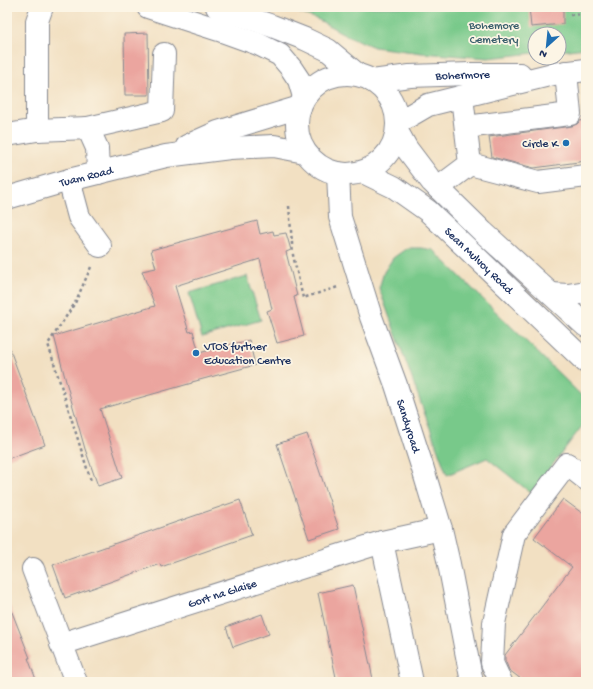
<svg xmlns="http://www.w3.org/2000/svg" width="593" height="689" font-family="'Gochi Hand',sans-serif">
<rect width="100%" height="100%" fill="#fcf5e5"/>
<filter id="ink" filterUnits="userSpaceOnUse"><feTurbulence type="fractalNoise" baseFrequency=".025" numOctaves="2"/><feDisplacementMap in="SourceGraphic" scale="8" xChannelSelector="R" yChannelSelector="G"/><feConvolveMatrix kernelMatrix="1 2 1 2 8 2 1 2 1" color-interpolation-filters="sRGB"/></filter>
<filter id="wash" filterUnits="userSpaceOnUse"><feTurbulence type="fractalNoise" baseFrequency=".012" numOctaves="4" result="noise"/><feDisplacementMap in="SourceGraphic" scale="16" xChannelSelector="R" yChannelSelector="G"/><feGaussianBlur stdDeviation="0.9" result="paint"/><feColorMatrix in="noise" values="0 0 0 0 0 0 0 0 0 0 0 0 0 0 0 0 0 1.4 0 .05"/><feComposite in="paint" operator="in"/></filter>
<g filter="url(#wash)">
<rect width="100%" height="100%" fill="#f2e0c2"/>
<path fill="#78c98a" stroke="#4a7c74" d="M282 7H586V48L559 51V34H535V53L488 58 422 53 374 47 346 35 317 19Z
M407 248H421L433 250 586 400V421L531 493 487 458 447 475 379 288 384 272 393 258Z
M247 276 261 320 202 337 189 293Z"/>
<g id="blocks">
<path fill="#eba59f" d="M529 7H563V24L531 27Z
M148 33 149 95H125L124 34Z
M586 120V161L534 168 492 157 489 137 572 126 577 124 580 121Z
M257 221 260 234 273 231 274 235 286 233 291 250 286 252 297 296 294 297 304 336 277 343 267 311 272 309 260 259 175 286 189 332 193 331 199 353 249 340 255 365 192 382V383L100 409 122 478 98 486 85 449 68 389 54 336 155 306 142 271 156 268 151 250Z
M7 347H9L45 445 7 459Z
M307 434 339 529 309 539 277 444Z
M563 499 586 516V682H525L509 670 505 660V655L572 567 534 538Z
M240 500 252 535 161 567 160 564 65 598 53 565Z
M353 585 373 679 360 682H337L318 593Z
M8 602 30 658H28L37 682H7V603Z
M262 614 269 634 233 647 226 627Z"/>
</g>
</g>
<g filter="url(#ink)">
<use href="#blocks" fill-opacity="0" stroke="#868890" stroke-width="1"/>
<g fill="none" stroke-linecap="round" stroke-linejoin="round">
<defs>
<g id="minor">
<path d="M42 7 37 21V130L88 128 97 148 98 173"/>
<path d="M466 127 570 114 566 72"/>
<path d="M88 128 162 111 164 54"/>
<path d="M7 135 37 130"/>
<path d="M470 164 538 182 586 176"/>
<path id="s1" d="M338 173 340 217 371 317 396 385 422 466 441 529 449 564 472 682"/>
<path d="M69 180 79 217 100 246"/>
<path d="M438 188 470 164 462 97"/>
<path d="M551 294 568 295 586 292"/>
<path d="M382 542 412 682"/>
<path d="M33 569 76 682"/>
<path id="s2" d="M61 644 382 542 441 529"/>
<path d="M501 682 492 663 494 623 514 534 567 464 586 479"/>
</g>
<g id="major">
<path d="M148 7 219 30 258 44 280 55 291 68 299 80 304 97"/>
<path d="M217 7 272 26 305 39 328 50 358 75"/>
<circle cx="347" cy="124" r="50"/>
<path id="s3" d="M372 81 410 76 470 74H520"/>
<path d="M397 123 428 105 553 74 586 70"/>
<path d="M397 131 407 149 432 182 483 232 586 326"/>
<path d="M187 146 218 132 300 107"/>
<path id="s4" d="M363 172 394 187 428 211 586 362"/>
<path id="s5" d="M7 198 69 180 166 156 230 148 274 146 305 152"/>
</g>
</defs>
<use href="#minor" stroke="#868890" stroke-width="24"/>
<use href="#major" stroke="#868890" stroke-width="24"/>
<path stroke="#868890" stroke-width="2.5" stroke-dasharray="3 3" stroke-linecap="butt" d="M570 15 586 14
M289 206 293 255 303 298 338 287
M91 267 75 303 48 344 91 481"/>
<use href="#minor" stroke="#fff" stroke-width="22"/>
<use href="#major" stroke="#fff" stroke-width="22"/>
</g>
</g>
<g fill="#1f6fb2" stroke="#fcf5e5" stroke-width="1.5">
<circle cx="566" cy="143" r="4"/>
<circle cx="196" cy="353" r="4"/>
</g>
<g text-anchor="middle" stroke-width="3.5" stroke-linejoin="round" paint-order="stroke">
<g font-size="12" fill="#375d6b" stroke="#fcf5e5">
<text x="494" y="29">Bohemore<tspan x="494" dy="14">Cemetery</tspan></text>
</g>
<g font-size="12" fill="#1b2f5e" stroke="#fcf5e5">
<text dy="4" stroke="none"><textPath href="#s3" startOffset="91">Bohermore</textPath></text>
<text dy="4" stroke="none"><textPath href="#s5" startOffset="82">Tuam Road</textPath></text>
<text dy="4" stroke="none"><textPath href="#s4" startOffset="147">Sean Mulvoy Road</textPath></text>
<text dy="4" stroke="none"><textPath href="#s1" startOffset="264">Sandyroad</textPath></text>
<text dy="4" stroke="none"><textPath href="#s2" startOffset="169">Gort na Glaise</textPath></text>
</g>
<g font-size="12" fill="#1b2f5e" stroke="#fcf5e5" text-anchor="end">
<text x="558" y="147">Circle K</text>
<text x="204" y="350" text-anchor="start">VTOS further<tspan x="204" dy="14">Education Centre</tspan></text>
</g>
</g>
<rect width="593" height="689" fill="none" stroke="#fcf5e5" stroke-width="24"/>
<g transform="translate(547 46) rotate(207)"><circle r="19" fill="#fcf5e5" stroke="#a2a6af"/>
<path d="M0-3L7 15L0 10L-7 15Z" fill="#1f6fb2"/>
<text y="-6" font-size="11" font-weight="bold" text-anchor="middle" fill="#1b2f5e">N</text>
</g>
</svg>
